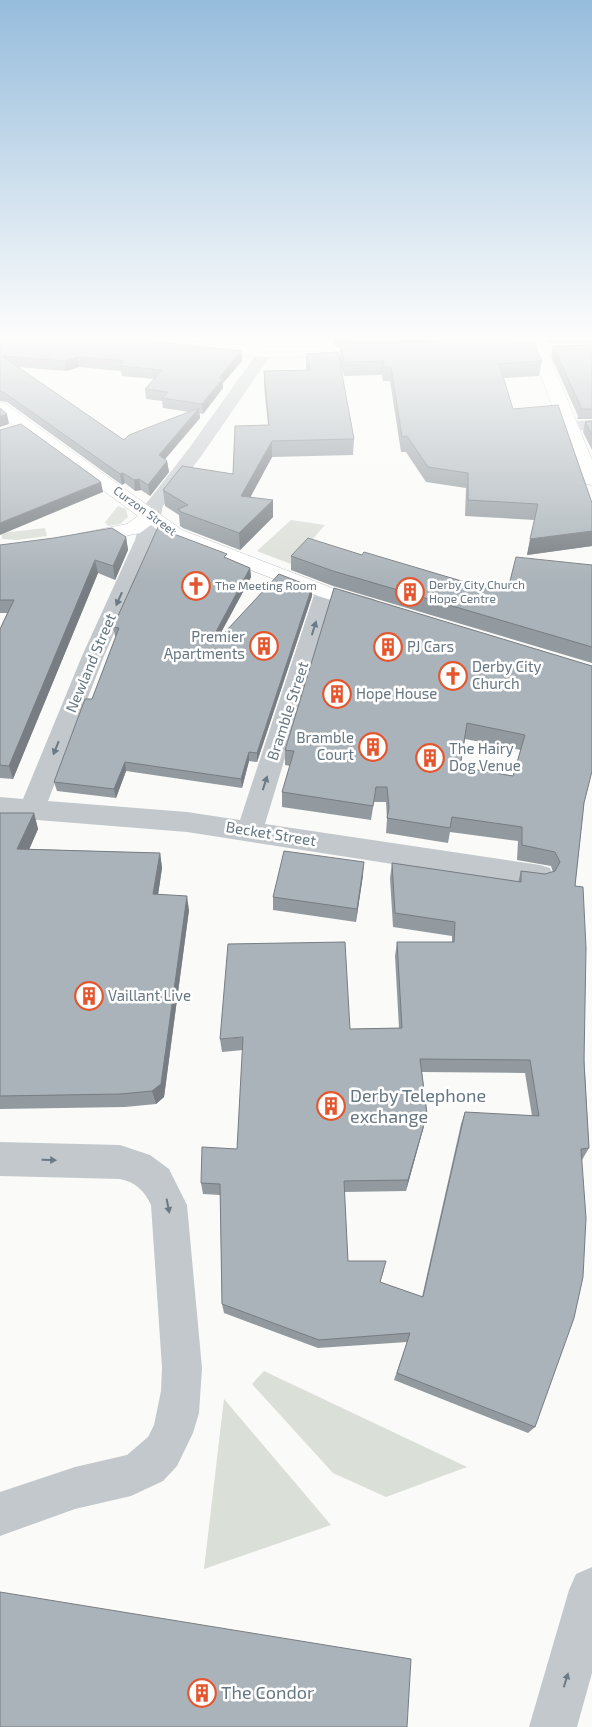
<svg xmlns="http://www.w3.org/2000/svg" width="592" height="1727" font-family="'Exo 2',sans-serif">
<rect width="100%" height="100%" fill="#fafaf8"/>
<path fill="#dadfd7" d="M118 506 126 509 128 517 120 524 108 526 105 522Z
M291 520 325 525 291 564 257 551Z
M45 528 47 536 17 540 2 539V533Z
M264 1371 467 1467 386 1497 333 1473 252 1384Z
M224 1399 331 1525 204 1569Z"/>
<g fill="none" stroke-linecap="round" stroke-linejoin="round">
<defs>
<path id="secondary" d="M539 345 547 350 592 460V485L586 484 583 480 556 416 531 350Z
M0 402 6 404 182 530 332 588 375 600 378 605 375 610 367 611 318 596 168 538 151 525 140 533 84 544 77 542 74 538 77 534 127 524 138 516 0 415Z"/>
<path id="primary" d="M109 340H174L265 347 376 346 384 351 376 356 265 357 116 344Z
M486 340H547L540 344 482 349 475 345 477 342Z"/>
</defs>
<use href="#secondary" stroke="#b3babf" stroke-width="1"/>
<use href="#primary" stroke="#b5babe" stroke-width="1"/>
<path fill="#c3c8cc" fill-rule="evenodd" d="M265 347 273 352 202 455 163 506 155 540 104 656 48 801 187 812 240 820 315 592 318 588 325 586 332 588 335 592 265 824 540 865 550 868 554 876 550 884 540 887 187 832 0 817V797L23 799 82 656 135 540 145 505 190 447 260 349Z
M592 420V430H563L561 426 563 422Z
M0 1142 120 1145 150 1155 169 1169 187 1205 202 1368 199 1413 193 1433 177 1466 163 1481 131 1496 75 1509 0 1536V1492L75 1467 127 1455 148 1437 154 1425 161 1391 162 1368 151 1205C145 1191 135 1182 120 1179L0 1176Z
M592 1567V1673L577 1727H529L569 1590 576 1574Z"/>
<use href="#secondary" fill="#fff" fill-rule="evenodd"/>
<use href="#primary" fill="#fff" fill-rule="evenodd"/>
</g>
<path fill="#929a9f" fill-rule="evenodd" d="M0 340 241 351 242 361 223 383V388L203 414 199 413 200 418 165 459 167 461 169 472 150 496 141 490 135 491 125 483 122 485 7 402 0 401ZM18 367 66 371 79 367 121 371 122 376 154 379 145 389 146 399 162 401 163 408 189 412 124 440Z
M173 340H200L199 341Z
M333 340H511L542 361 539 376 504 378 513 409 592 503V546L527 555 535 520 465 516 466 488 426 482 406 452H401L390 381H383L382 375 344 376 339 359 340 347H336Z
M549 340H592V343H549Z
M592 345V419H577L578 416 551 356 553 346Z
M306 354 354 439 353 455 272 457 250 497 273 517 240 550 183 528 180 526 179 515 165 506 163 490 233 474 268 425 264 387V371L306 370Z
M592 421V450L583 432 585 422Z
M166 531 250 568 251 577 217 640 312 596 257 762 249 761 242 788 126 771 116 798 57 791 54 782 92 699 116 636H115L113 627Z
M126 537 128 550 115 580 98 573 13 779 0 778V629L7 613H0V545Z
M362 555 495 591 509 585 592 565V663L333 586 291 570V556Z
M592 666 584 803 575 886 589 1148 582 1160 535 1427 528 1433 394 1380 407 1342 318 1348 224 1313 222 1304 220 1195 203 1194 201 1183 237 1149 243 1050 222 1052 220 1039 350 1029 399 1028 395 956 397 942H452V936L393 927 390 878 392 863 518 882 521 871 545 874 553 872 551 866 517 860 518 841 450 832 448 843 386 833 387 819 386 802H374L371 820 282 807V792L290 766 285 765V750ZM465 739 521 750 513 776 460 767ZM422 1072 525 1073 532 1116 465 1112 461 1124 422 1297 380 1282 384 1270 348 1261 344 1192 406 1191 427 1114Z
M0 813H34L38 829 29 849 160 853 162 868 158 894 189 910 164 1097 156 1104 125 1107 0 1109Z
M363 875 356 922 273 910V897Z"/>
<path fill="#777d82" d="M241 351 242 361 223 383V388L203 414 202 404 219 378Z
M77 357 79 367 66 371 65 361Z
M199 408 200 418 160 465 159 455Z
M7 414 9 424 0 427V416Z
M272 441V457L242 513 241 496Z
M167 461 169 472 150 496 148 485Z
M123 473 125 483 122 485 120 474Z
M139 479 141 490 135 491 134 480Z
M101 482 103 492 0 535V523Z
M273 500V517L240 550 239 533Z
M592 531V546L527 555 530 539Z
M126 537 128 550 115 580 113 566Z
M95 560 98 573 13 779 9 766Z
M250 568 251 577 211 651 210 643Z
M312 587V596L257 762V753Z
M249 752V761L242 788 241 779Z
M125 762 126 771 116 798 114 789Z
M34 813 38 829 23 864 17 849Z
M160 853 162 868 156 909 153 894Z
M364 862 363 875 356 922 357 909Z
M187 896 189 910 164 1097 156 1104 152 1091Z
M427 1114 424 1126 406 1191 408 1180Z"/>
<path fill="#aab3b9" stroke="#777d82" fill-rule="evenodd" d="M0 340H139L241 351 219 378H223L202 404 162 398 168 392 145 389 162 370 120 366 124 361 77 357 65 361 2 356 124 440 129 435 199 408 159 455 167 461 148 485 139 479 134 480 123 473 120 474 5 393 0 391Z
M446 340H511L512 341 534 343 542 361 499 364 513 409 558 405 592 503V531L530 539 538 504 468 500V473L428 467 407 436 402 437 391 367H384L383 361 345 362 340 345 424 342Z
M592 345V409H580L581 407 553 346Z
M338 352 354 439 272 441 241 496 273 500 239 533 181 512 178 509 188 505 163 490 182 466 233 474 235 426 269 425 264 371 310 370 306 354Z
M0 408 7 414 0 416Z
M592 421V435L585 422Z
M21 424 101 482 0 523V430Z
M159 525 166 531 227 554 224 557 250 568 210 643 213 645 279 574 312 587 257 753 249 752 241 779 125 762 114 789 54 782 85 699H92L119 628 113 627Z
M112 528 126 537 113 566 95 560 9 766 0 765V629L14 600H0V545L54 538Z
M308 538 362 555 364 552 495 591 500 583 509 585 516 557 592 565V647L333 571 291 556Z
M334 588 592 666V771L584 803 575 886 583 887 586 948 584 1062 589 1148 581 1149 586 1218 583 1277 574 1318 535 1427 397 1373 410 1333 319 1340 222 1304 220 1184 201 1183 202 1147 237 1149 243 1037 220 1039 228 944 345 942 350 1029 402 1028 397 942H454L455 922 395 913 392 863 521 882V871L545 874 555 871 560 862 555 852 522 845V827L452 817 450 828 387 818 389 808 387 787H376L373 806 282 792 294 751 285 750ZM467 723 525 735 513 776 460 767ZM420 1059 530 1060 539 1116 465 1112 423 1297 380 1282 386 1261H348L344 1181 408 1180 427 1114Z
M0 813H34L17 849 160 853 153 894 187 896 161 1084 152 1091 121 1094 0 1096Z
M284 851 364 862 357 909 273 897Z
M0 1592 411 1659 407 1727H0Z"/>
<defs><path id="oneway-solid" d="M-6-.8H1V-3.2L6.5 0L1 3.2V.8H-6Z" transform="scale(1.25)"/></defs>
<g fill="#6a7a87">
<use href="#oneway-solid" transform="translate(119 599) rotate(114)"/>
<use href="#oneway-solid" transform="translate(314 628) rotate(-73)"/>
<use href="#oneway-solid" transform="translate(56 748) rotate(112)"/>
<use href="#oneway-solid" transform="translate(265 783) rotate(-72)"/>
<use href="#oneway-solid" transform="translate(49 1160) rotate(1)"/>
<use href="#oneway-solid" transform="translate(168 1206) rotate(79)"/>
<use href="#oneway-solid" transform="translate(566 1680) rotate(-73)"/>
</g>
<linearGradient id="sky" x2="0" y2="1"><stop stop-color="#96bcdc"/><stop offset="0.58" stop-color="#fdfdfc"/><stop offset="1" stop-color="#fdfdfc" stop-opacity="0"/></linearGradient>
<rect width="592" height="582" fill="url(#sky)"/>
<defs>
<symbol id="church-ring" viewBox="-11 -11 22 22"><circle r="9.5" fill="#fff" stroke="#e4572e" stroke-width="1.5"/><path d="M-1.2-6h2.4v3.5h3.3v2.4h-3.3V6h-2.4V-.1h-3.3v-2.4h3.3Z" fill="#e4572e"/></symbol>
<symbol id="building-ring" viewBox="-11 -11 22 22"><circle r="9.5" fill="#fff" stroke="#e4572e" stroke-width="1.5"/><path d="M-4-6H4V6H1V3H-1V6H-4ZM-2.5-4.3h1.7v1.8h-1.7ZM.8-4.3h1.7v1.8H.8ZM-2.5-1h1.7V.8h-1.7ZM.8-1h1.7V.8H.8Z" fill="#e4572e"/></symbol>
</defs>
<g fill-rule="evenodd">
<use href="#church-ring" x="180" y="570" width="32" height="32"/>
<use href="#building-ring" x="394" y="576" width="32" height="32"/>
<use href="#building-ring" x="248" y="630" width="32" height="32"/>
<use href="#building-ring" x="372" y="631" width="32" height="32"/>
<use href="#church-ring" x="437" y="660" width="32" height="32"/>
<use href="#building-ring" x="321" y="678" width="32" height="32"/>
<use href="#building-ring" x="357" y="731" width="32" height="32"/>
<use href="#building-ring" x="414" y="742" width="32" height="32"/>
<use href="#building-ring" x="73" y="980" width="32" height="32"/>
<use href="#building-ring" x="315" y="1090" width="32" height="32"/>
<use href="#building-ring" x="186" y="1677" width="32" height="32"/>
</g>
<g text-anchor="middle" stroke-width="5" stroke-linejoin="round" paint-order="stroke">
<g font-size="12" fill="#657683" stroke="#fff">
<text transform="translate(145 511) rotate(36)" y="4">Curzon Street</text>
</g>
<g font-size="12" fill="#657683" stroke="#fff" text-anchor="start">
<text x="429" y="589">Derby City Church<tspan x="429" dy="14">Hope Centre</tspan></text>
<text x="215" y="590">The Meeting Room</text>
</g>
<g font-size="15" fill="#657683" stroke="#fff" text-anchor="start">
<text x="245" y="642" text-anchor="end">Premier<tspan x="245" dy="17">Apartments</tspan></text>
<text x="407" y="652">PJ Cars</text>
<text x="472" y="672">Derby City<tspan x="472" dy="17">Church</tspan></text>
<text x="356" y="699">Hope House</text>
<text x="354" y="743" text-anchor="end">Bramble<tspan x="354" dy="17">Court</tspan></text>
<text x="449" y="754">The Hairy<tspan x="449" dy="17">Dog Venue</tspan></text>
<text x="108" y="1001">Vaillant Live</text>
</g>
<g font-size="15" fill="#657683" stroke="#fff">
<text transform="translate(91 663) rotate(-67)" y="5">Newland Street</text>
<text transform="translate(288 711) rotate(-72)" y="5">Bramble Street</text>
<text transform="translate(271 834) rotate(9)" y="5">Becket Street</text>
</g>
<g font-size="18" fill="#657683" stroke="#fff" text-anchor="start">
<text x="350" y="1102">Derby Telephone<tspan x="350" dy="21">exchange</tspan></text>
<text x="221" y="1699">The Condor</text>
</g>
</g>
</svg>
